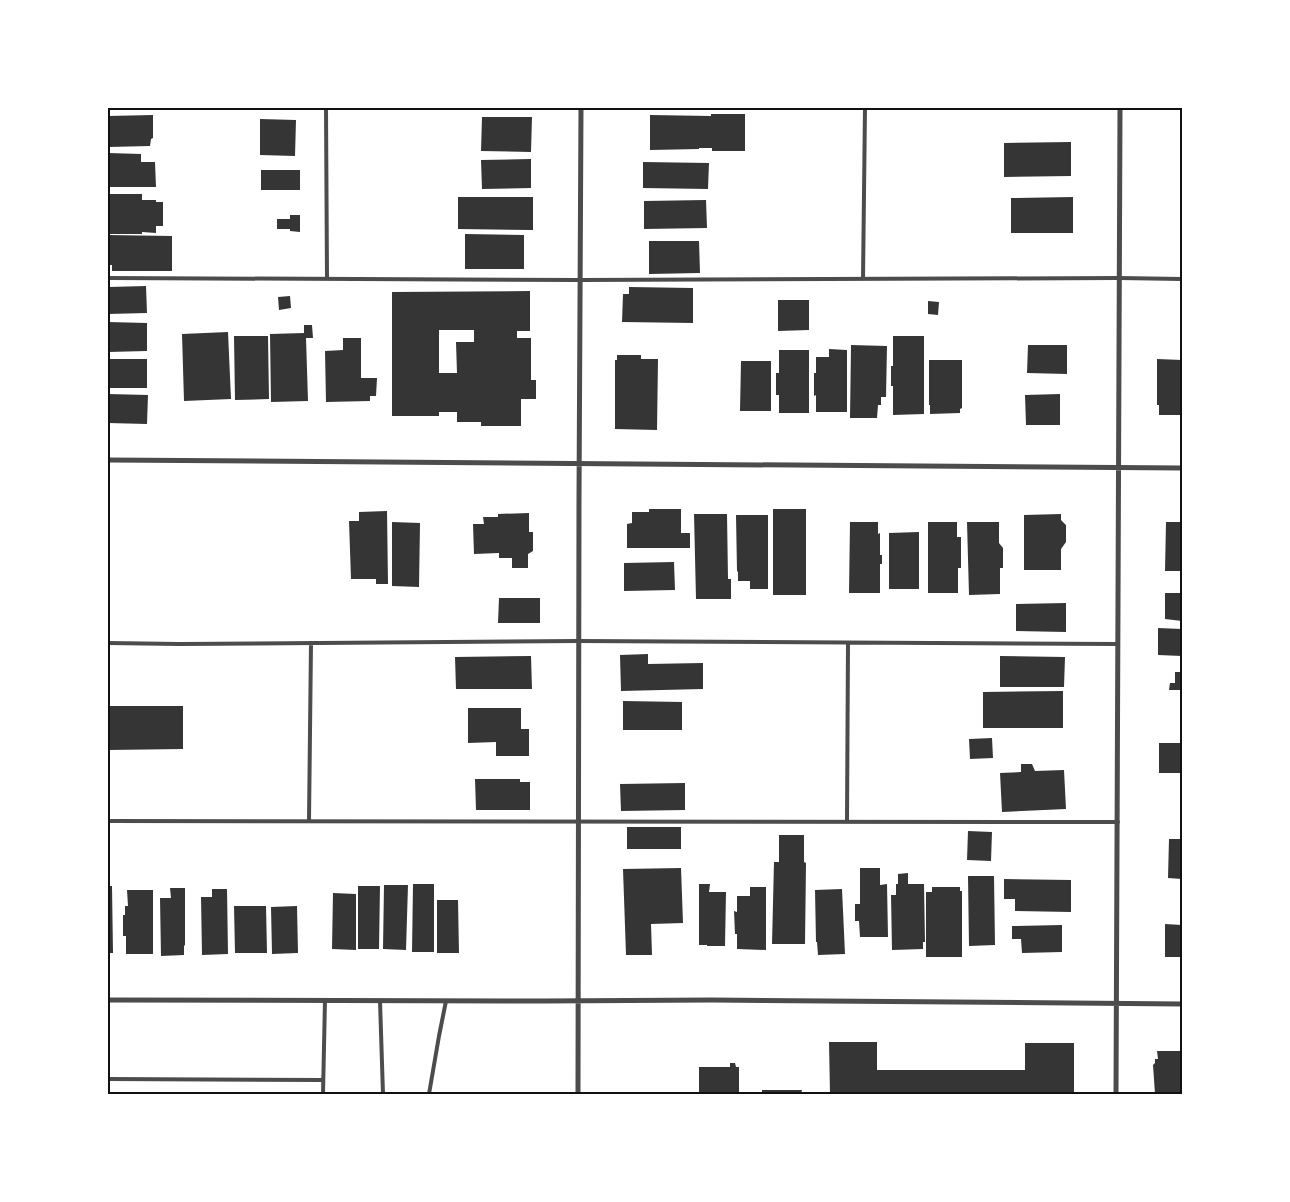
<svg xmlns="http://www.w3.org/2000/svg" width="1290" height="1202" font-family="Figtree,sans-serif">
<rect width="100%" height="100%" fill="#fff"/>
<path fill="#353535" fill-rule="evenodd" d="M711 114H745V151H712V148H699V149L650 150V115L711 116Z
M153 115V138L151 139 150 146 108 147V116Z
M482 117H532L531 152 481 151Z
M260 119 296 120 295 156 260 155Z
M1071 142V176L1004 177V143Z
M108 153 141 154V162H155L156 187H108Z
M531 159V188L482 189 481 160Z
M643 162 709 163 708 189 643 188Z
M261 170H300V190H261Z
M108 194H142V200H156V202H163V226H156V233L142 232V234H108Z
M458 197H533V230L458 229Z
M1073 197V233H1011V198Z
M706 200 707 228 644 229V201Z
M290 215H300V232L290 231V229H277V219H290Z
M465 234 524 235V269H465Z
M108 235 172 236V271H112V265H108Z
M649 241H699L700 273 649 274Z
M146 286 147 313 108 314V287Z
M629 287 693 288V323L622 322 623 294H629Z
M530 291V331H517V338H531V380H536V399H521V426H481V422H457V412H439V416H392V292ZM439 330H474V342H456L457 373H439Z
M290 296 291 308 279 310 278 297Z
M778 300H809V330L778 331Z
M928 301 939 302 938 315 928 314Z
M108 322 147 323V351L108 352Z
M304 325H312L313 338H306L308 401 271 402 270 334 304 333Z
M228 332 231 399 184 401 182 334Z
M234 336H268L269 399 235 400Z
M893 336H924V414L893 415V386H891V366H893Z
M343 338H361V378H377L376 396H370V401L326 402 325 351 343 350Z
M851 345 887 346 886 397H881V405H878L877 418H850Z
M1028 345H1067V374L1027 373Z
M829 349 847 350V412H816V395L814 396V373H816V357H829Z
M779 350H809V413H779V395H776V373H779Z
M617 355H641V359H658L657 430 615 429V360H617Z
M108 359H147V388H108Z
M1157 359 1182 360V415H1159V405H1157Z
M929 360H962V408L960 409V413L930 414V405H929Z
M741 361H771V411H740Z
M108 394 148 395 147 424 108 423Z
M1060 394V425H1026L1025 395Z
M649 509H681V533H690V548H627V524L632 523V512H649Z
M773 509H806V595H773Z
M387 511 388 584H376V579H351L349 521H359V512Z
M529 513V532H533V551L528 554V568H512V558H499V553L474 554 473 524H484L483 517H498V514Z
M694 514H727L728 579H731V599H696Z
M1061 514V520L1066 525V542L1061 549V570H1024V515Z
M736 515H768V589H750V581H738V572L737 571Z
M392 522 420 523 419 587 392 586Z
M850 522H878V534L880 533V555H882V564H880V593H849Z
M928 522H957V537H961V568H958V593H928Z
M967 522H999V543L1003 548V568H1000V594L969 595Z
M1166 522H1182V571H1165Z
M919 532V589H889V533Z
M674 562 675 590 624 591V563Z
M1165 593H1182V621L1165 619Z
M499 598H540V623H498Z
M1066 603V632L1016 631V604Z
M1158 628 1182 629V656L1158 655Z
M648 654V664L703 663V689L621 691 620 655Z
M531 656 532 689H456L455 657Z
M1000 656 1065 657 1064 687H1000Z
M1175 672H1182V690H1169L1170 683H1175Z
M1063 691V728H983V692Z
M623 701 682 702V730H623Z
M108 706H183V749L108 750Z
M468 708H521V729H529V756H496V742L468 743Z
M992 738 993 758 970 759 969 739Z
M1159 743H1182V773H1159Z
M1021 764H1032L1035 771 1064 770 1066 809 1002 812 1000 773 1021 772Z
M475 779H520V782H530V810H476Z
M685 783V810L621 811 620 784Z
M627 827H681V849H627Z
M968 831 992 832 991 861 967 860Z
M779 835H804V862L806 863 805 944H772L774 862H779Z
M1169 839H1182V879L1168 878Z
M681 868 683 923 651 924 652 955H626L623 869Z
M860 868H880V885L887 884 888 937H860L859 921H855V904H860Z
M908 873V884H924L925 942H923V949L892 950 891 895H896V884H898V874Z
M968 876H994L995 945 969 946Z
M1004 879 1071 880V912L1015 911V899H1004Z
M413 884H434V952H412Z
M699 884H710L709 892H726L725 946H707V945H699Z
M384 885H408L406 950 383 949Z
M108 886H112L113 953H108Z
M358 886H380L379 949H358Z
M750 887H766V950L737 949V934H735L734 911 737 912V896H750Z
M932 887H960V891H962V957H926V892H932Z
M170 888H185V945L184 946V955L161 956 160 898H171Z
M212 889H227L228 954 202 955 201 897H212Z
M842 889 845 954 818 955 817 942H816L815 890Z
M127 890H153V954H126V936H123V915H125V906H128Z
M333 893 356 894V950L332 949Z
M437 900H458L459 953H437Z
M234 906H266L267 953H235Z
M297 906 298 953 272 954 271 907Z
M1165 924 1182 925V957H1165Z
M1062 925V952L1022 953 1021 939H1012V926Z
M829 1042H877V1070H1025V1043H1074V1094H830Z
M1157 1051H1182V1094H1155L1153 1065 1155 1063V1059H1158Z
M730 1063H735L736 1067H739V1093H699V1067H730Z
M762 1090H802L801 1094H762Z"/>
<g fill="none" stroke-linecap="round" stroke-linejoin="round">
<path stroke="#4c4c4c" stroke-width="4" d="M326 108 327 279
M108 278 580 280 1119 278 1182 279
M863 279 865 108
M108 643 179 644 579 641 1118 644
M108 821 1118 822
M309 821 311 643
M847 822 848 643
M380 1001 383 1094
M108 1079 323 1080
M323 1094 325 1000
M429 1094 439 1036 446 1001"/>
<path stroke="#4c4c4c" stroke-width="5" d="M108 460 1182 468
M108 1000 544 1001 712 1000 1182 1004
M578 1094 579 498 581 108
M1116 1094 1120 108"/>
</g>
<rect width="1290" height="1202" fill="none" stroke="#ffffff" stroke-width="218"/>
<rect x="109" y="109" width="1072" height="984" fill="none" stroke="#111" stroke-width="2"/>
</svg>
